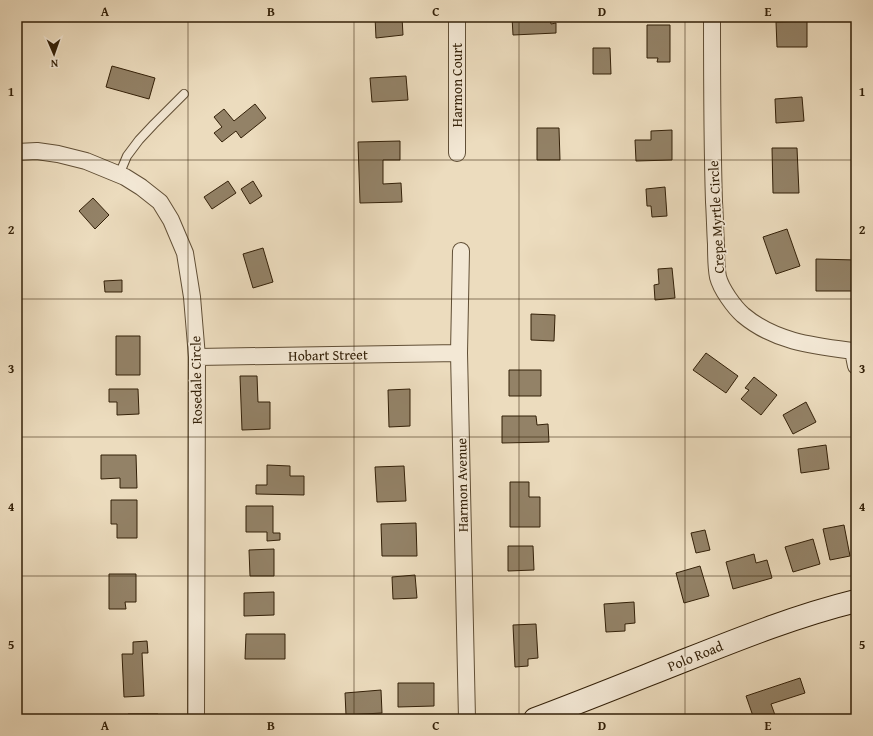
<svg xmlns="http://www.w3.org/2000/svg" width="873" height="736" font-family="'Gentium Book Plus',serif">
<rect width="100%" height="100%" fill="#ecdcbe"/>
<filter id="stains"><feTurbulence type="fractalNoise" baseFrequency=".005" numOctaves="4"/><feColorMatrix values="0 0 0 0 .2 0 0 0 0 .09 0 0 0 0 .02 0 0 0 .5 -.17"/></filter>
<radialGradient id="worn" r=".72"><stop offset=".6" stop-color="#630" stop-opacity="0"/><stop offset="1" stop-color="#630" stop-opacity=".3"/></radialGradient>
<path fill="#938267" stroke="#332008" d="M375 17H402L403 35 376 38Z
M512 17H550L551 24 556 23V33L513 35Z
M807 21V47H777L776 22Z
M647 25H670V62H657L658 58H647Z
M593 48H610L611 74H593Z
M112 66 155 78 149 99 106 87Z
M406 76 408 100 372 102 370 78Z
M802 97 804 121 776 123 775 99Z
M255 104 266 118 241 138 236 131 222 142 214 133 222 127 214 117 224 109 234 121Z
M537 128H559L560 160H537Z
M672 130V160L636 161 635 140H651V131Z
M400 141V160H383V184L401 183 402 202 360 203 358 142Z
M772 148H797L799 193H773Z
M228 181 236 193 212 209 204 197Z
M253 181 262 196 250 204 241 189Z
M665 187 667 216 652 217 651 206H647L646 189Z
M93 198 109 215 95 229 79 211Z
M787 229 800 266 776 274 763 237Z
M263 248 273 282 253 288 243 254Z
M816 259 856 260V291H816Z
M672 268 675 298 655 300 654 285 659 284 658 269Z
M122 280V292H105L104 281Z
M531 314 555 315 554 341 531 340Z
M116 336H140V375H116Z
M706 353 738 376 726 393 693 370Z
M509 370H541V396H509Z
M240 376H257L258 402H270V429L242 430Z
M754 377 777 395 761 415 741 399 749 390 745 388Z
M109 389H138L139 414 117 415V402H109Z
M410 389V426L389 427 388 390Z
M806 402 816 422 793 434 783 415Z
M502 416H536L537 425 548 424 549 442 502 443Z
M826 445 829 469 801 473 798 449Z
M101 455H136L137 488H120V478L101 479Z
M267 465 290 466V476H304V495L256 494V485H267Z
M404 466 406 501 377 502 375 467Z
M510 482H529V497H540V527H510Z
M111 500H137V538H117V524H111Z
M246 506H273V533H280V540L267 541V532H246Z
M416 523 417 556H382L381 524Z
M844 525 850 556 830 560 823 529Z
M705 530 710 550 696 553 691 533Z
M813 539 820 564 793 572 785 547Z
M508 546H533L534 570 508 571Z
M274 549V576H250L249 550Z
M754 554 756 563 767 560 772 578 733 589 726 562Z
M700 566 709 596 684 603 676 573Z
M109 574H136V602H125L126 609H109Z
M415 575 417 598 393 599 392 577Z
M274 592V615L244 616V593Z
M634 602 635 623 625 624V631L606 632 604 604Z
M536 624 538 658 528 659V666L515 667 513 625Z
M246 634H285V659H245Z
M147 641 148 653H142L144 696 124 697 122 654H133V642Z
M800 678 805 693 771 704 775 715 764 719H754L746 696Z
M398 683H434V706L398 707Z
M381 690 382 713 346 715 345 693Z
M128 714H158V719H128Z
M284 716H327V719H284Z"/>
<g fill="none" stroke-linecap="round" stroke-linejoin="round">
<defs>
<path id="service" d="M119 175 127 156 139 140 154 124 184 94"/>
<path id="minor" d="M457 17V153
M712 17C712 79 712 140 714 202 715 216 715 230 716 244 716 255 716 267 718 277 721 289 734 307 743 315 775 342 814 346 853 351L856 350
M17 152 37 151 58 154 86 161 125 177 141 187 160 202 171 220 185 253 192 297 197 357 196 719
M461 251 459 353 467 719
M853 351 856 366
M197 357 459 353"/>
<path id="secondary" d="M535 719C583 701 630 682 678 663 736 640 795 616 856 601"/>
</defs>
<use href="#service" stroke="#614f36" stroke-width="10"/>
<use href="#minor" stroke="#614f36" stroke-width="18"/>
<use href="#secondary" stroke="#332008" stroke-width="24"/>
<use href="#service" stroke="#f3e8d5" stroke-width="8"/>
<use href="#minor" stroke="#f3e8d5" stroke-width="16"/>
<use href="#secondary" stroke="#f3e8d5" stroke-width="22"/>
</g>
<path fill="none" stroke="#332008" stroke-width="1" stroke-opacity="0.55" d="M188 17V719M354 17V719M519 17V719M685 17V719M17 160H856M17 299H856M17 437H856M17 576H856"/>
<g text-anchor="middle" stroke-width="3.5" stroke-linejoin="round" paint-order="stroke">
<g font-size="14" fill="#332008" stroke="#f3e8d5">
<text transform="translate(457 85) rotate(-90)" y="5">Harmon Court</text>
<text transform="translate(716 217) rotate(-93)" y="5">Crepe Myrtle Circle</text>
<text transform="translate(328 355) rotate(-1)" y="5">Hobart Street</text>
<text transform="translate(196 380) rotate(-91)" y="5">Rosedale Circle</text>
<text transform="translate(462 485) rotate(-91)" y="5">Harmon Avenue</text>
<text transform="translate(695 656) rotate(-22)" y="5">Polo Road</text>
</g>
</g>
<rect width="873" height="736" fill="none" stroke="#ecdcbe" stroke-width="44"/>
<g transform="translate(54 54) rotate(178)" stroke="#f3e8d5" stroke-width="3" paint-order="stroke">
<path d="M0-3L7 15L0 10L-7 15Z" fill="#332008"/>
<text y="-6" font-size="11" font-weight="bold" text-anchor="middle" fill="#332008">N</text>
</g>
<rect x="22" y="22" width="829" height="692" fill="none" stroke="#332008" stroke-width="1.5"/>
<g font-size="13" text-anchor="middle" font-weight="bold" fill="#332008">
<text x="105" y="16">A</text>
<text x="271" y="16">B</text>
<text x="436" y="16">C</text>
<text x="602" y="16">D</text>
<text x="768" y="16">E</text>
<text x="11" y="96">1</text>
<text x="862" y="96">1</text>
<text x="11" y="234">2</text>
<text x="862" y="234">2</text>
<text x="11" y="373">3</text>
<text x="862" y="373">3</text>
<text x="11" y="511">4</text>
<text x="862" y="511">4</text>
<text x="11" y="649">5</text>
<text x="862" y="649">5</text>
<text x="105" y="730">A</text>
<text x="271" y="730">B</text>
<text x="436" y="730">C</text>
<text x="602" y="730">D</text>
<text x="768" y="730">E</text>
</g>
<rect width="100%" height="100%" filter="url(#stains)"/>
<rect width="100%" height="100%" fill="url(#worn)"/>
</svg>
